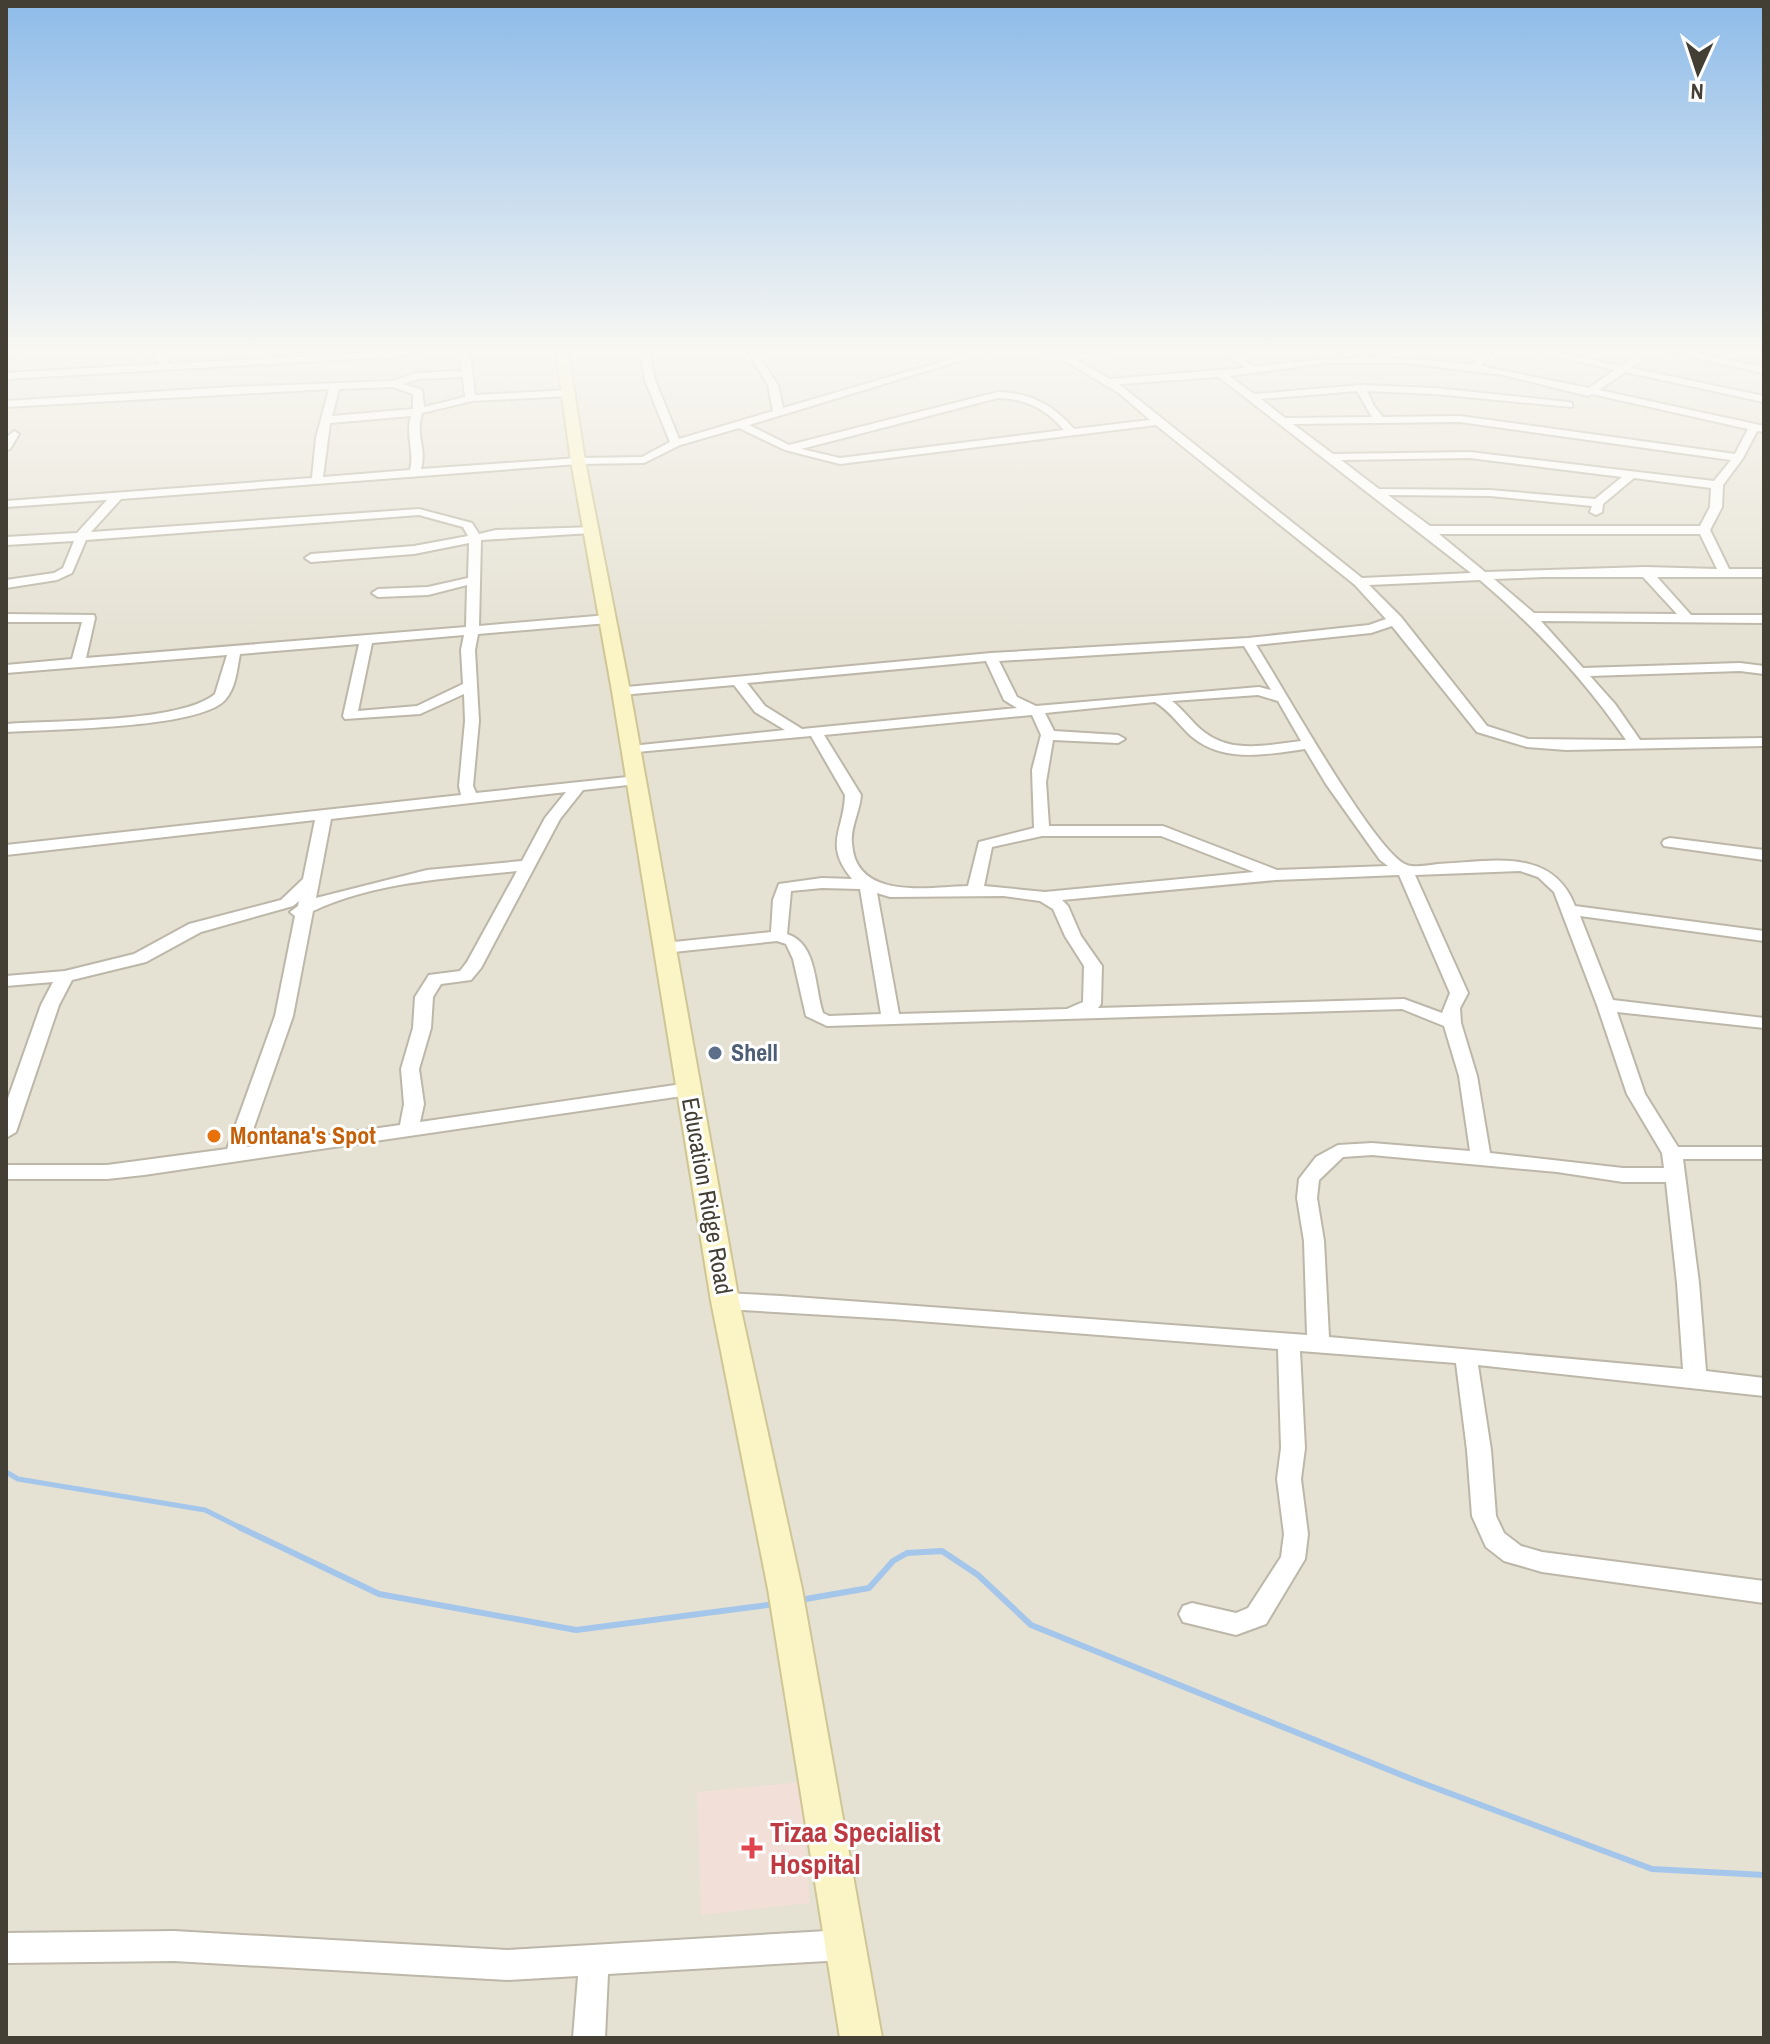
<svg xmlns="http://www.w3.org/2000/svg" width="1770" height="2044" font-family="'Archivo Narrow',sans-serif">
<rect width="100%" height="100%" fill="#f1efe5"/>
<path fill="#e5e1d3" d="M6 352H1764V2038H6Z"/>
<path fill="#f1dfd8" d="M800 1782 810 1903 701 1915 697 1792Z"/>
<g fill="none" stroke-linecap="round" stroke-linejoin="round">
<path stroke="#a4c6eb" stroke-width="5" d="M6 1472 18 1479 205 1510 243 1529"/>
<path stroke="#a4c6eb" stroke-width="6" d="M239 1527 379 1594 576 1630 775 1604
M800 1600 869 1588 893 1561 907 1553 942 1551 978 1575 1031 1625 1414 1780 1652 1869 1764 1875"/>
<defs>
<path id="minor" d="M6 352H23L6 356Z
M135 352 160 354 170 364 380 352H426L421 355 6 379V373L160 364 154 358Z
M460 352H470L475 395 570 390 575 393 570 396 472 401 422 413C415 439 427 447 421 469L578 458 642 457 670 442 645 380 640 352H649L655 380 679 439 773 411 768 385 748 352H756L778 385 783 408 975 352H989L749 425 789 445 998 392C1031 393 1052 404 1074 429L1150 420 1119 393 1065 361 1042 352 1068 356 1111 352 1077 360 1110 379 1245 368 1223 352H1233L1255 367C1334 356 1392 355 1471 365L1484 352H1493L1480 366 1589 388 1615 370 1538 352H1553L1621 366 1642 352H1652L1631 368 1764 396V402L1625 372 1599 390 1764 426V432L1757 431 1743 458 1723 485 1722 507 1710 530 1729 569H1764V577H1657L1691 615H1764V623L1541 621 1583 668 1740 663 1764 666V674L1740 671 1590 676 1615 704 1640 740 1764 738V746L1566 750 1527 747 1477 732 1392 626 1371 633 1256 645C1280 682 1376 855 1407 865 1415 868 1429 865 1438 864 1490 862 1552 846 1575 906L1764 931V941L1580 916 1613 1000 1764 1018V1028L1617 1012 1645 1094 1678 1147H1764V1159H1683L1699 1283 1706 1371 1764 1378V1396L1478 1365 1491 1450 1496 1516 1504 1533 1521 1546 1542 1552 1764 1581V1603L1542 1572 1504 1561 1486 1547 1472 1516 1467 1450 1456 1363 1300 1351 1305 1448 1301 1479 1308 1534 1305 1559 1266 1624 1236 1635 1183 1622 1179 1614 1183 1606 1192 1603 1236 1613 1248 1608 1281 1557 1284 1534 1277 1479 1281 1448 1278 1349 893 1319 725 1309 717 1307 714 1301 717 1295 725 1293 781 1296 1307 1335 1304 1241 1297 1198 1299 1179 1316 1157 1338 1145 1372 1143 1470 1151 1459 1076 1444 1026 1402 1009 827 1026 806 1016 793 959 786 944 777 941 664 953 655 948 664 943 771 932 773 900 779 884 822 878 852 879C823 844 844 831 845 795L811 736 626 753 624 750 631 746 785 730 755 712 734 685 621 695 616 694V688L991 653 1248 638 1369 625 1386 619 1355 585 1156 425 840 464 785 450 739 428 680 445 644 463 578 464 121 499 91 532 419 509 472 523 479 534 496 530 595 527 597 529 591 533 481 540 479 626 608 615 614 619 608 623 478 634 475 650 479 721 473 786 476 793 637 776 644 780 637 784 583 790 560 819 481 968 471 980 441 984 433 997 431 1028 419 1069 424 1104 420 1122 689 1083 698 1089 689 1095 144 1175 107 1179H6V1165H107L227 1149 275 1016 295 916 290 912 298 906 299 901 293 906 201 932 146 962 72 980 59 1005 16 1132 6 1138V1104L41 1005 53 982 6 986V976L65 971 134 954 189 924 281 900 303 879 315 820 6 855V845L461 795 459 786 465 721 464 694 420 714 345 719 343 716 359 644 240 654C237 669 236 688 225 700 199 729 49 729 6 732V724C54 720 181 723 215 694L227 655 6 673V665L72 659 82 622H6V614L94 615 95 618 86 658 466 627 467 585 428 595 378 597 372 593 378 589 428 587 468 578 469 543 414 554 311 562 305 558 311 554 414 546 468 536 463 527 419 515 86 540 72 573 57 580 6 588V580L54 573 63 568 74 541 6 545V537L77 533 107 500 6 507V501L312 478 316 438 329 389 6 407V401L232 387 392 381 417 373 462 371ZM1326 363H1406L1503 375 1588 396 1592 394 1748 429 1735 454 1460 416 1383 417 1374 406 1367 391 1435 394 1572 407V403L1568 402 1435 388 1361 385 1254 394 1229 376ZM463 377 465 397 424 407 422 390 403 384 418 379ZM1219 377 1471 573 1362 578 1119 384ZM393 387 413 394V409L332 416 339 389ZM1357 391 1372 417 1285 418 1261 399ZM998 398C1027 399 1045 408 1064 430L840 458 801 449ZM411 416C405 437 415 450 410 470L323 477 330 423ZM1460 422 1731 460 1714 481 1470 452 1333 454 1293 424ZM1470 458 1622 477 1595 499 1490 490 1379 489 1341 460ZM1634 478 1711 488 1710 507 1700 526H1430L1388 495 1490 496 1592 506 1590 512 1596 515 1602 512 1603 504ZM1439 534H1700L1717 569 1645 567 1485 572ZM1543 577H1643L1677 614 1534 613 1494 579ZM1480 580C1535 627 1585 680 1626 740L1528 739 1487 726 1401 617 1369 585ZM464 635 461 650 463 684 417 706 358 711 372 643ZM1244 646 1271 690 1259 687 1036 706 1017 697 999 661ZM986 661 1004 700 1017 708 802 729 765 706 747 683ZM1258 695 1278 701 1301 741C1268 745 1232 754 1204 732 1192 723 1184 710 1172 701ZM1155 702C1170 711 1179 725 1191 736 1224 764 1267 754 1305 749L1326 784 1380 860 1388 866 1277 870 1163 826H1049L1046 782 1053 740 1118 743 1125 739 1118 735 1054 731 1045 713ZM1032 715 1041 735 1032 770 1034 828 979 842 968 886C929 887 856 901 852 844 850 827 860 812 861 795L824 735ZM566 792 545 818 522 861 427 870 316 898 331 819ZM1042 836H1161L1254 872 1045 892 984 886 992 847ZM517 871 467 962 460 971 429 975 415 997 413 1028 401 1069 404 1104 400 1125 247 1147 293 1016 313 911C375 882 449 878 517 871ZM1520 871 1538 877 1554 892 1597 1005 1627 1094 1662 1153 1664 1168H1623L1490 1153 1477 1076 1461 1023 1460 1008 1468 993 1415 875ZM1399 875 1450 993 1442 1013 1404 999 1098 1008 1101 1004 1102 966 1081 936 1068 906 1062 900 1276 880ZM822 888 860 889 881 1014 829 1016 823 1013C814 987 818 944 787 934L791 891ZM877 893 890 897 1004 896 1040 901 1053 909 1065 936 1084 966 1083 1002 1067 1009 899 1014ZM1372 1155 1557 1172 1623 1182H1666L1677 1283 1683 1369 1329 1337 1324 1241 1317 1198 1319 1180 1343 1157Z
M1669 352H1686L1764 367V373Z
M14 431 19 434 10 449 6 450V438Z
M1670 838 1764 850V860L1664 846 1662 843 1664 840Z
M844 1930 855 1934 859 1945 855 1956 844 1960 608 1974 605 2038H573L578 1976 507 1980 174 1961 6 1963V1933L174 1931 507 1950Z"/>
<path id="secondary" d="M556 352H568L585 461 630 691 739 1301 802 1589 882 2038H840L768 1589 711 1301 612 691 571 461Z"/>
</defs>
<use href="#minor" stroke="#bcb7a8" stroke-width="4"/>
<use href="#secondary" stroke="#cfc697" stroke-width="4"/>
<use href="#minor" fill="#fff" fill-rule="evenodd"/>
<use href="#secondary" fill="#fbf4c5" fill-rule="evenodd"/>
</g>
<linearGradient id="sky" x2="0" y2="1"><stop stop-color="#8dbbe9"/><stop offset="0.55" stop-color="#f9f8f3"/><stop offset="1" stop-color="#f9f8f3" stop-opacity="0"/></linearGradient>
<rect width="1770" height="638" fill="url(#sky)"/>
<circle fill="#5c6f8a" stroke="#fff" stroke-width="3" cx="715" cy="1053" r="8"/>
<circle fill="#e8710a" stroke="#fff" stroke-width="3" cx="214" cy="1136" r="8"/>
<path fill="#e0444e" stroke="#fff" stroke-width="3" d="M748 1836h8v8h8v8h-8v8h-8v-8h-8v-8h8z"/>
<g text-anchor="middle" stroke-width="6" stroke-linejoin="round" paint-order="stroke">
<g font-size="24" font-weight="bold" fill="#4e5e75" stroke="#fff" text-anchor="start">
<text x="731" y="1061">Shell</text>
</g>
<g font-size="24" font-weight="bold" fill="#c56008" stroke="#fff" text-anchor="start">
<text x="230" y="1144">Montana's Spot</text>
</g>
<g font-size="24" fill="#433f35" stroke="#fff">
<text transform="translate(707 1196) rotate(80)" y="8">Education Ridge Road</text>
</g>
<g font-size="28" font-weight="bold" fill="#be3a42" stroke="#fff" text-anchor="start">
<text x="770" y="1842">Tizaa Specialist<tspan x="770" dy="32">Hospital</tspan></text>
</g>
</g>
<rect width="1770" height="2044" fill="none" stroke="#433f35" stroke-width="16"/>
<g transform="translate(1698 72) rotate(183)" stroke="#ffffff" stroke-width="6" paint-order="stroke">
<path d="M0-6L14 30L0 20L-14 30Z" fill="#433f35"/>
<text y="-12" font-size="22" font-weight="bold" text-anchor="middle" fill="#433f35">N</text>
</g>
</svg>
